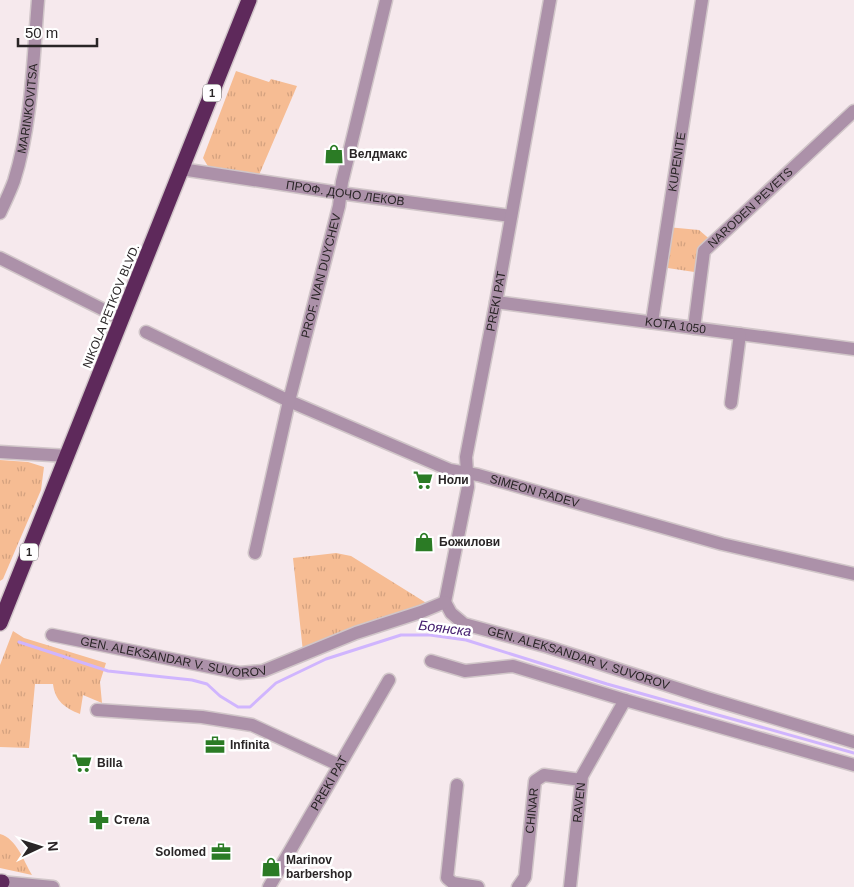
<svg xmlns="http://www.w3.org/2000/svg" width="854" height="887" font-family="Arial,sans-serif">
<defs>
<pattern id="grass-tufts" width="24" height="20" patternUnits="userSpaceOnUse" patternTransform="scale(1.25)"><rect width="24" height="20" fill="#f6bc93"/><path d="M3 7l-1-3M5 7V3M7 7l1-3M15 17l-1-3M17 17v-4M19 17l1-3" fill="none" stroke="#d3a17f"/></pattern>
</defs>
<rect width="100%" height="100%" fill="#f6e9ed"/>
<path fill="url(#grass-tufts)" d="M236 71 269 82 271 79 297 86 259 175 209 168 203 158Z
M667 227 699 230 713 242 701 273 661 267Z
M0 460 28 462 44 467 41 490 3 579 0 581Z
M336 553 351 556 428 604 303 652 293 558Z
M13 631 24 638 106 663 100 682 102 703 83 695 80 714C65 708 55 701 53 684H35L29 748 0 747V665Z
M0 834C17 839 23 860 32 875L0 868Z"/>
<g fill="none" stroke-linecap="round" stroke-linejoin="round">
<path stroke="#d0b5fe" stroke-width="3" d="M19 642 108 671 192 680 207 684 220 696 238 707H250L276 683 326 659 401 635H430L466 640 607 684 854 753"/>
<defs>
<g id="minor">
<path id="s1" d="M181 169 340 193 511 216"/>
<path id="s2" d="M0 213C5 202 10 192 14 181 32 124 33 60 38 0"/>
<path d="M0 258 122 319"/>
<path id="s3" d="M496 302 854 349"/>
<path id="s4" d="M652 322 702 0"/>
<path id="s5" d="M694 328 704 251 854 111"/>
<path id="s6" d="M146 332 289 401 450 470 478 475 722 544 854 574"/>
<path d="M731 403 740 334"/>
<path d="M0 452 68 456"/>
<path id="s7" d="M255 553 289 401 339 206 342 182 386 0"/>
<path id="s8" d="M445 602 468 487 466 457 496 302 550 0"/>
<path id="s9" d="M445 602 451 613 464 624 548 647 707 698 854 742"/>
<path id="s10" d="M52 635 240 673 263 671 356 633 421 612 445 602"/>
<path d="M431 661 465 671 513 666 625 700 854 765"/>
<path d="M97 710 202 717 252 725 339 765"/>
<path d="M457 785 447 878 453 883 478 887"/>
<path d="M0 882 53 887"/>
<path id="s11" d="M269 887 389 680"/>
<path id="s12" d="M518 887 525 877 535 781 544 775 581 780"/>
<path id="s13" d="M570 887 582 776 625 700"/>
</g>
<path id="highway" d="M0 623 249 0
M0 882H2"/>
</defs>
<use href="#minor" stroke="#d1c6c9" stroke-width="15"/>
<use href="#highway" stroke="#d1c6c9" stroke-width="18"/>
<use href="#minor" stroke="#ac91a9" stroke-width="12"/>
<use href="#highway" stroke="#5e295b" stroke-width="15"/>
</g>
<defs>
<symbol id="shop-bare" viewBox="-9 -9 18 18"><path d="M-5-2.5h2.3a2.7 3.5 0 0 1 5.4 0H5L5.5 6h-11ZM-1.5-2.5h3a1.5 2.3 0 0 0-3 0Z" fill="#2b7b25" stroke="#fff" stroke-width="2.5" paint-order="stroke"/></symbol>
<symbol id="supermarket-bare" viewBox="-9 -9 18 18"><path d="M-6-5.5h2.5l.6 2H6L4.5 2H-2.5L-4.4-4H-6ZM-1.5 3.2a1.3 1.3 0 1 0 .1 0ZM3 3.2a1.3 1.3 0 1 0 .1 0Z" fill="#2b7b25" stroke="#fff" stroke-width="2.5" paint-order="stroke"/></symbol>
<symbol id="office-bare" viewBox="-9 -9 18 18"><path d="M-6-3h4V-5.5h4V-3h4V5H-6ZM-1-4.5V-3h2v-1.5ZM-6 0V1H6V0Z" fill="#2b7b25" stroke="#fff" stroke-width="2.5" paint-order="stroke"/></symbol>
<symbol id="pharmacy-bare" viewBox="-9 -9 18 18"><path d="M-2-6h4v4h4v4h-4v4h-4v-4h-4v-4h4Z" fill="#2b7b25" stroke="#fff" stroke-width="2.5" paint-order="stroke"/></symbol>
</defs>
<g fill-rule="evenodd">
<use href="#shop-bare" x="320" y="140" width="28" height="28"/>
<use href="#supermarket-bare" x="409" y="466" width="28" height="28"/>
<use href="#shop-bare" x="410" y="528" width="28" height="28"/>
<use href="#office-bare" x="201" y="731" width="28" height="28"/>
<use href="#supermarket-bare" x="68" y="749" width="28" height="28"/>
<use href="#pharmacy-bare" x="85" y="806" width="28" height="28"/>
<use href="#office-bare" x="207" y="838" width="28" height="28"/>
<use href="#shop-bare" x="257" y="853" width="28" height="28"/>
</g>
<g text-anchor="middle" stroke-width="5" stroke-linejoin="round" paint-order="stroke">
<g fill="#fff" stroke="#696667" stroke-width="1">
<rect x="203" y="84.5" width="18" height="17" rx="4"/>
<rect x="20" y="543.5" width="18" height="17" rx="4"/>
</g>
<g font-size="11" font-weight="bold" fill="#292526">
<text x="212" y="97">1</text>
<text x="29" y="556">1</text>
</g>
<g font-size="12" fill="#292526" stroke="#fff">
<text dy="4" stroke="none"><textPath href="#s2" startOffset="109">MARINKOVITSA</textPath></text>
<text dy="4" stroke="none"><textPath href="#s4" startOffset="162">KUPENITE</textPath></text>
<text dy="4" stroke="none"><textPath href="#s1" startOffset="166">ПРОФ. ДОЧО ЛЕКОВ</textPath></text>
<text dy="4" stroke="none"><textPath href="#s5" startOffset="141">NARODEN PEVETS</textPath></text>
<text dy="4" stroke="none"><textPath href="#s7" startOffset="285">PROF. IVAN DUYCHEV</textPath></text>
<text dy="4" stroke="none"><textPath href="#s8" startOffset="306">PREKI PAT</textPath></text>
<text transform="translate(111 306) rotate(-68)" y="4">NIKOLA PETKOV BLVD.</text>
<text dy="4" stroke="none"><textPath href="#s3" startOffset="181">KOTA 1050</textPath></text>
<text dy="4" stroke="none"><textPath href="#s6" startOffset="421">SIMEON RADEV</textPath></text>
<text dy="4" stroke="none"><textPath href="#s10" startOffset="124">GEN. ALEKSANDAR V. SUVOROV</textPath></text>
<text dy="4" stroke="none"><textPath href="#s9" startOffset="149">GEN. ALEKSANDAR V. SUVOROV</textPath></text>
<text dy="4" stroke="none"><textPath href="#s11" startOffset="120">PREKI PAT</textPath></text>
<text dy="4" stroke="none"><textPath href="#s13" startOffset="85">RAVEN</textPath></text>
<text dy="4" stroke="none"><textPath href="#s12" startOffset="79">CHINAR</textPath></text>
</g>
<g font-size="12" font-weight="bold" fill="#292526" stroke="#fff" text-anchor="start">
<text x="349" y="158">Велдмакс</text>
<text x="438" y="484">Ноли</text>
<text x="439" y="546">Божилови</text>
<text x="230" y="749">Infinita</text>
<text x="97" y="767">Billa</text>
<text x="114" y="824">Стела</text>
<text x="206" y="856" text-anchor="end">Solomed</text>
<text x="286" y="864">Marinov<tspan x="286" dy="14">barbershop</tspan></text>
</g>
<g font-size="14" font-style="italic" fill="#411a6c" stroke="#fff">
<text transform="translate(445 628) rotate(7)" y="5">Боянска</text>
</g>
</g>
<g transform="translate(40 847) rotate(86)" stroke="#ffffff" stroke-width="4" paint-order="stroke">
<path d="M0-4L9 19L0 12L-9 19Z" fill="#292526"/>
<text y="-8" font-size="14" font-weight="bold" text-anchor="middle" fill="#292526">N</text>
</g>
<path d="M18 38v8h79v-8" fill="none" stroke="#292526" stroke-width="2.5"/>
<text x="25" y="38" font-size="15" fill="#292526" stroke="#ffffff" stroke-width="4" paint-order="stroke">50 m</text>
</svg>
